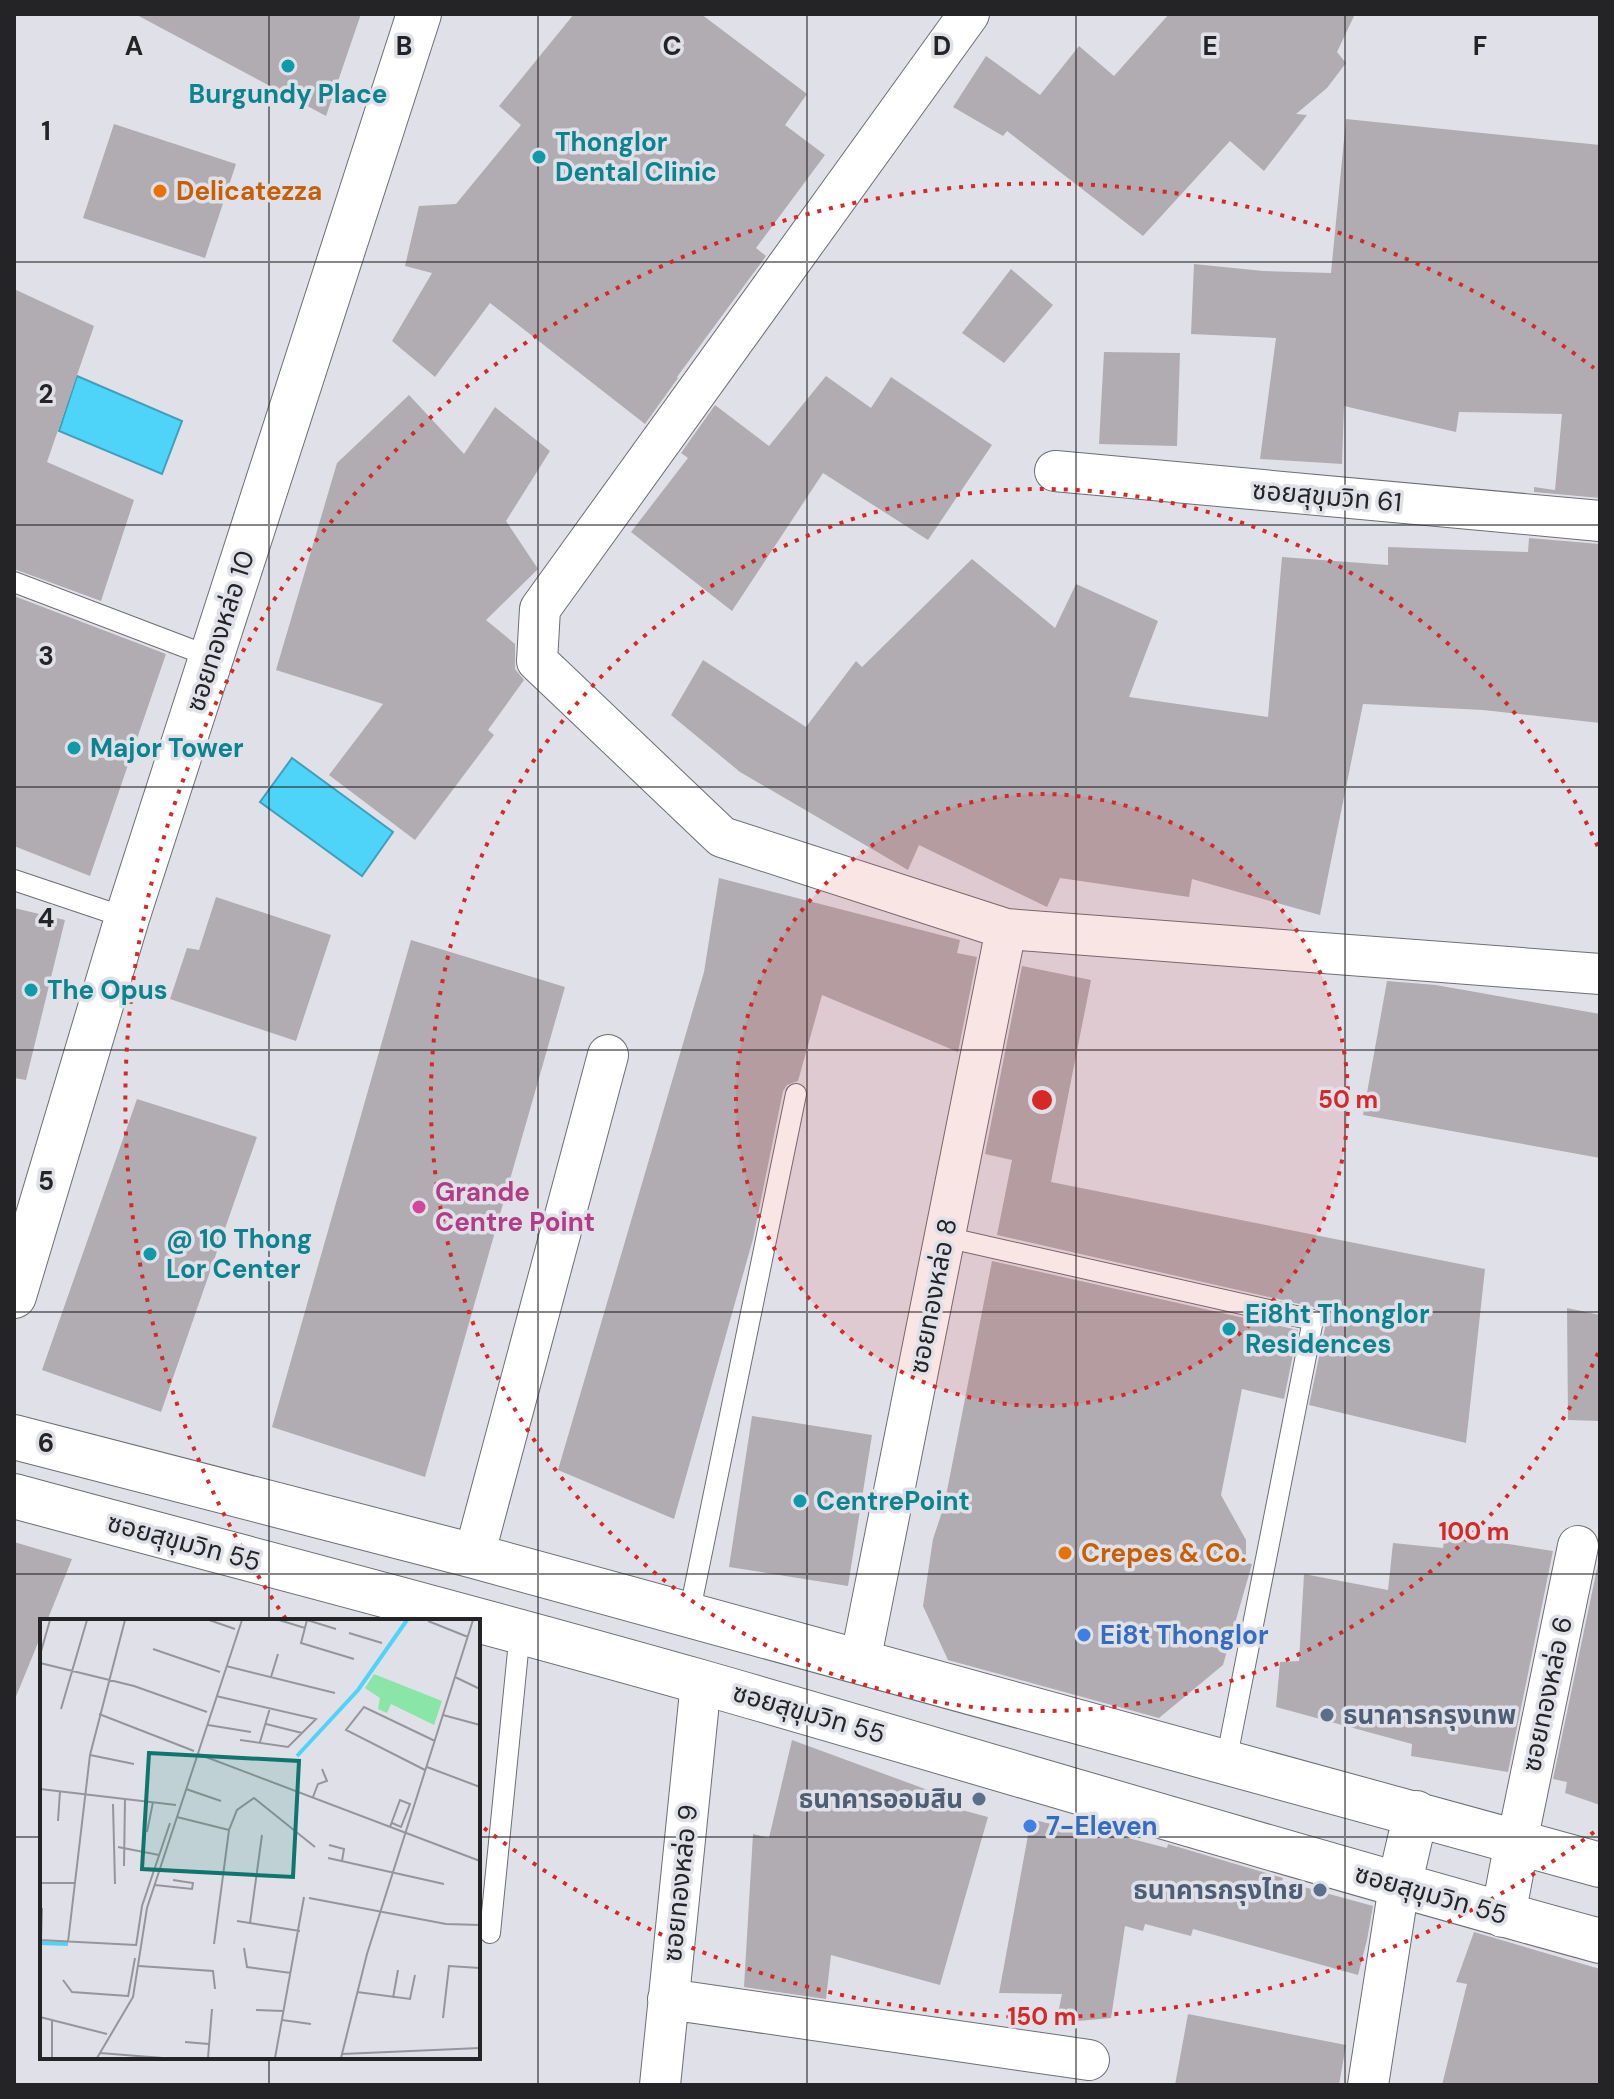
<svg xmlns="http://www.w3.org/2000/svg" width="1614" height="2099" font-family="'DM Sans','Noto Sans Thai',sans-serif">
<rect width="100%" height="100%" fill="#e0e1e8"/>
<path fill="#4ed4f9" stroke="#419fba" stroke-width="2" d="M77 376 182 421 162 474 59 431Z
M292 758 393 832 362 876 260 802Z"/>
<path fill="#b1acb2" d="M135 14H361L326 116Z
M574 14H701L807 94 785 125 825 155 756 248 766 256 677 377 678 378 645 424 490 303 435 377 392 341 432 273 405 266 419 206 456 204 521 125 499 106Z
M1169 14H1355L1337 52 1346 63 1327 88 1296 114 1307 115 1264 171 1230 141 1143 236 1007 131 1003 136 953 107 986 56 1040 95 1079 46 1114 76Z
M1346 119 1600 145V498L1534 492V487L1555 490 1562 414 1459 412 1456 432 1344 406 1342 464 1260 459 1276 338 1191 334 1194 264 1263 271 1331 273Z
M114 124 236 164 205 258 83 218Z
M1011 269 1053 305 1004 363 962 333Z
M14 289 94 326 47 462 134 500 101 601 14 569Z
M1104 352 1180 353 1177 446 1099 444Z
M826 376 871 408 891 377 992 445 928 540 823 473 732 611 631 532 688 458 681 453 715 405 769 446Z
M409 395 464 454 495 407 550 451 506 521 538 569 486 620 515 644V669L524 680 488 730 494 735 415 840 329 775 383 704 276 670 337 463Z
M1529 538 1600 544V723L1483 710 1363 704 1320 915 1192 879 1189 897 1060 878 1047 907 919 845 908 870 740 772 671 715 703 660 806 727 856 661 862 667 972 559 1055 628 1076 584 1158 621 1129 697 1268 717 1282 557 1388 565V547L1528 552Z
M14 596 166 654 90 876 14 846Z
M719 878 960 940 957 953 977 957 958 1052 822 995 798 1081 787 1085 783 1091 753 1239 674 1519 558 1470 704 972Z
M216 897 331 935 296 1041 170 999 187 948 199 950Z
M14 908 65 920 26 1080 14 1078Z
M411 940 565 987 425 1477 272 1427Z
M1022 966 1091 980 1051 1182 1485 1269 1466 1443 1309 1405 1326 1323 1325 1315 1317 1308 997 1235 1012 1160 985 1154Z
M1387 981 1436 985 1600 1014V1158L1363 1115Z
M137 1099 257 1137 161 1412 42 1370Z
M992 1261 1298 1330 1284 1399 1242 1389 1221 1495 1246 1540V1563L1252 1564 1223 1665 1159 1718 948 1660 923 1606 933 1539 944 1506Z
M1567 1308 1600 1315V1421L1568 1420Z
M752 1416 872 1435 848 1586 729 1567Z
M1445 1534 1553 1551 1508 1772 1411 1756 1412 1744 1276 1707 1280 1662 1299 1661 1304 1574 1388 1590 1393 1543 1443 1548Z
M14 1542 72 1559 47 1621H42V1633L15 1699Z
M1599 1559H1600V1805L1565 1793 1567 1782 1553 1779Z
M792 1740 936 1793 932 1802 988 1817 940 1985 831 1955 826 1999 744 1987 753 1834 769 1838Z
M1031 1819 1096 1835 1097 1830 1167 1848 1168 1844 1283 1878 1282 1881 1373 1906 1367 1940 1358 1975 1193 1929 1191 1936 1145 1924 1143 1931 1125 1926 1111 2018 1056 2023 1062 1994 999 1993Z
M1474 1932 1600 1969V2085H1442L1467 1984 1456 1982Z
M1188 2014 1346 2045 1339 2085H1175Z"/>
<g fill="none" stroke-linecap="round" stroke-linejoin="round">
<defs>
<path id="service" d="M14 582 211 657
M14 880 127 918
M945 1237 1313 1320 1226 1762
M689 1615 796 1094
M490 1933 520 1631"/>
<path id="minor" d="M969 14 540 609 537 661 722 837 1006 929 1600 974
M1055 471 1600 521
M474 1556 608 1055
M860 1662 1006 929
M1517 1842 1578 1546
M668 1999 1089 2060
M660 2085 701 1682
M1368 2085 1399 1886"/>
<path id="tertiary" d="M14 1296 127 918 419 14"/>
<path id="secondary" d="M14 1437 474 1556 1600 1865
M14 1496C243 1558 473 1617 701 1682 1001 1768 1299 1859 1600 1941
M1399 1886 1416 1813
M1503 1915 1517 1842"/>
</defs>
<use href="#service" stroke="#6d6e74" stroke-width="22"/>
<use href="#minor" stroke="#6d6e74" stroke-width="42"/>
<use href="#tertiary" stroke="#6d6e74" stroke-width="46"/>
<use href="#secondary" stroke="#6d6e74" stroke-width="46"/>
<use href="#service" stroke="#fff" stroke-width="20"/>
<use href="#minor" stroke="#fff" stroke-width="40"/>
<use href="#tertiary" stroke="#fff" stroke-width="44"/>
<use href="#secondary" stroke="#fff" stroke-width="44"/>
</g>
<path fill="none" stroke="#242427" stroke-width="2" stroke-opacity="0.55" d="M269 14V1621M538 14V2085M807 14V2085M1076 14V2085M1345 14V2085M14 262H1600M14 525H1600M14 787H1600M14 1050H1600M14 1312H1600M14 1574H1600M14 1837H42M478 1837H1600M269 2057V2085"/>
<circle cx="1042" cy="1100" r="306" fill="#d62828" fill-opacity=".12"/>
<g fill="none" stroke="#d62828" stroke-width="4" stroke-dasharray="4 8">
<circle cx="1042" cy="1100" r="306"/>
<path d="M1598 1353A611 611 0 1 1 1598 847"/>
<path d="M1594 1832A917 917 0 0 1 484 1828M286 1619A917 917 0 0 1 1594 368"/>
</g>
<g fill="#0f9aa8" stroke="#e0e1e8" stroke-width="3">
<circle cx="288" cy="66" r="8"/>
<circle cx="539" cy="157" r="8"/>
<circle cx="74" cy="748" r="8"/>
<circle cx="31" cy="990" r="8"/>
<circle cx="150" cy="1254" r="8"/>
<circle cx="1229" cy="1329" r="8"/>
<circle cx="800" cy="1501" r="8"/>
</g>
<g fill="#e8710a" stroke="#e0e1e8" stroke-width="3">
<circle cx="160" cy="191" r="8"/>
<circle cx="1065" cy="1553" r="8"/>
</g>
<circle fill="#d1479c" stroke="#e0e1e8" stroke-width="3" cx="419" cy="1207" r="8"/>
<g fill="#3f7fe0" stroke="#e0e1e8" stroke-width="3">
<circle cx="1084" cy="1635" r="8"/>
<circle cx="1030" cy="1826" r="8"/>
</g>
<g fill="#5c6f8a" stroke="#e0e1e8" stroke-width="3">
<circle cx="1327" cy="1715" r="8"/>
<circle cx="979" cy="1799" r="8"/>
<circle cx="1320" cy="1890" r="8"/>
</g>
<g text-anchor="middle" stroke-width="7" stroke-linejoin="round" paint-order="stroke">
<g font-size="26" font-weight="bold" fill="#0d838f" stroke="#e0e1e8" text-anchor="start">
<text x="288" y="103" text-anchor="middle">Burgundy Place</text>
<text x="555" y="151">Thonglor<tspan x="555" dy="30">Dental Clinic</tspan></text>
<text x="90" y="757">Major Tower</text>
<text x="47" y="999">The Opus</text>
<text x="166" y="1248">@ 10 Thong<tspan x="166" dy="30">Lor Center</tspan></text>
<text x="1245" y="1323">Ei8ht Thonglor<tspan x="1245" dy="30">Residences</tspan></text>
<text x="816" y="1510">CentrePoint</text>
</g>
<g font-size="26" font-weight="bold" fill="#c56008" stroke="#e0e1e8" text-anchor="start">
<text x="176" y="200">Delicatezza</text>
<text x="1081" y="1562">Crepes &amp; Co.</text>
</g>
<g font-size="26" fill="#242427" stroke="#e0e1e8">
<text transform="translate(1327 496) rotate(5)" y="9">ซอยสุขุมวิท 61</text>
<text transform="translate(220 631) rotate(-72)" y="9">ซอยทองหล่อ 10</text>
<text transform="translate(933 1296) rotate(-79)" y="9">ซอยทองหล่อ 8</text>
<text transform="translate(184 1542) rotate(15)" y="9">ซอยสุขุมวิท 55</text>
<text transform="translate(1547 1694) rotate(-78)" y="9">ซอยทองหล่อ 6</text>
<text transform="translate(809 1713) rotate(16)" y="9">ซอยสุขุมวิท 55</text>
<text transform="translate(680 1883) rotate(-84)" y="9">ซอยทองหล่อ 9</text>
<text transform="translate(1431 1894) rotate(16)" y="9">ซอยสุขุมวิท 55</text>
</g>
<g font-size="26" font-weight="bold" fill="#b23c85" stroke="#e0e1e8" text-anchor="start">
<text x="435" y="1201">Grande<tspan x="435" dy="30">Centre Point</tspan></text>
</g>
<g font-size="26" font-weight="bold" fill="#366cbe" stroke="#e0e1e8" text-anchor="start">
<text x="1100" y="1644">Ei8t Thonglor</text>
<text x="1046" y="1835">7-Eleven</text>
</g>
<g font-size="26" font-weight="bold" fill="#4e5e75" stroke="#e0e1e8" text-anchor="end">
<text x="1343" y="1724" text-anchor="start">ธนาคารกรุงเทพ</text>
<text x="963" y="1808">ธนาคารออมสิน</text>
<text x="1304" y="1899">ธนาคารกรุงไทย</text>
</g>
</g>
<g transform="translate(40 1619)">
<rect width="440" height="440" fill="#e0e1e8"/>
<path d="M334 55 402 82 394 106 351 85 347 94 338 90 340 79 325 69Z" fill="#89e5a8"/>
<path fill="none" stroke="#4ed4f9" stroke-width="4" d="M257 137 318 71 367 1M0 324 28 325"/>
<path fill="none" stroke="#95959b" stroke-width="2" d="M169 1 195 10M239 1 265 9M388 2 428 18M296 10 267 1 261 24 314 40M309 14 342 24M113 30 180 53M0 36 10 1M0 44 94 67 167 93M186 47 295 74M231 58 238 35M415 58 440 70M176 77 276 100 248 128 200 121M21 90 47 1M59 95 154 132M403 96 440 106M226 105 262 114M168 106 211 113M220 123 230 89M158 135 440 242M50 136 94 145M387 148 440 168M385 151 306 111 324 88 395 122M0 170 136 186M146 170 181 182M273 178 278 165 287 162 282 150M73 185 75 265M137 198 189 211M18 202 20 172M350 208 360 181 370 185 361 208 352 204M107 213 113 183M289 226 304 230 302 242M78 228 119 236M288 239 404 265M84 247 85 179M0 264H35M115 266 152 270 153 264 133 261M269 279 406 305 440 306M197 302 260 312M210 304 222 216M0 321 96 326M1 321 2 289M28 323 50 136 85 1M174 325 189 211 197 191 214 179 275 228M96 327 102 287 130 204M204 329 207 348 251 354M99 347 173 352 175 370M23 361 32 373 88 377M317 373 370 380 375 356M88 378 95 339M353 379 358 351M216 391 243 392M0 398 67 415M403 399 409 347 440 349M12 401V439M242 401 271 405M145 423 169 425M60 434 123 439M302 435 440 429M57 439 93 378 107 289 202 1M168 439 172 390M235 439 264 278M301 439 327 335 433 1"/>
<path fill="#0f766e" fill-opacity="0.15" stroke="#0f766e" stroke-width="4" d="M109 134 259 142 253 258 102 250Z"/>
<rect width="440" height="440" fill="none" stroke="#242427" stroke-width="4"/>
</g>
<g font-size="26" text-anchor="middle" font-weight="bold" fill="#242427" stroke="#e0e1e8" stroke-width="7" stroke-linejoin="round" paint-order="stroke">
<text x="134" y="55">A</text>
<text x="404" y="55">B</text>
<text x="672" y="55">C</text>
<text x="942" y="55">D</text>
<text x="1210" y="55">E</text>
<text x="1480" y="55">F</text>
<text x="46" y="140">1</text>
<text x="46" y="403">2</text>
<text x="46" y="665">3</text>
<text x="46" y="927">4</text>
<text x="46" y="1190">5</text>
<text x="46" y="1452">6</text>
</g>
<circle cx="1042" cy="1100" r="12" fill="#d62828" stroke="#e0e1e8" stroke-width="4"/>
<g font-size="24" text-anchor="middle" font-weight="bold" fill="#d62828" stroke="#e0e1e8" stroke-width="7" stroke-linejoin="round" paint-order="stroke">
<text x="1348" y="1108">50 m</text>
<text x="1474" y="1540">100 m</text>
<text x="1042" y="2025">150 m</text>
</g>
<rect width="1614" height="2099" fill="none" stroke="#242427" stroke-width="32"/>
</svg>
